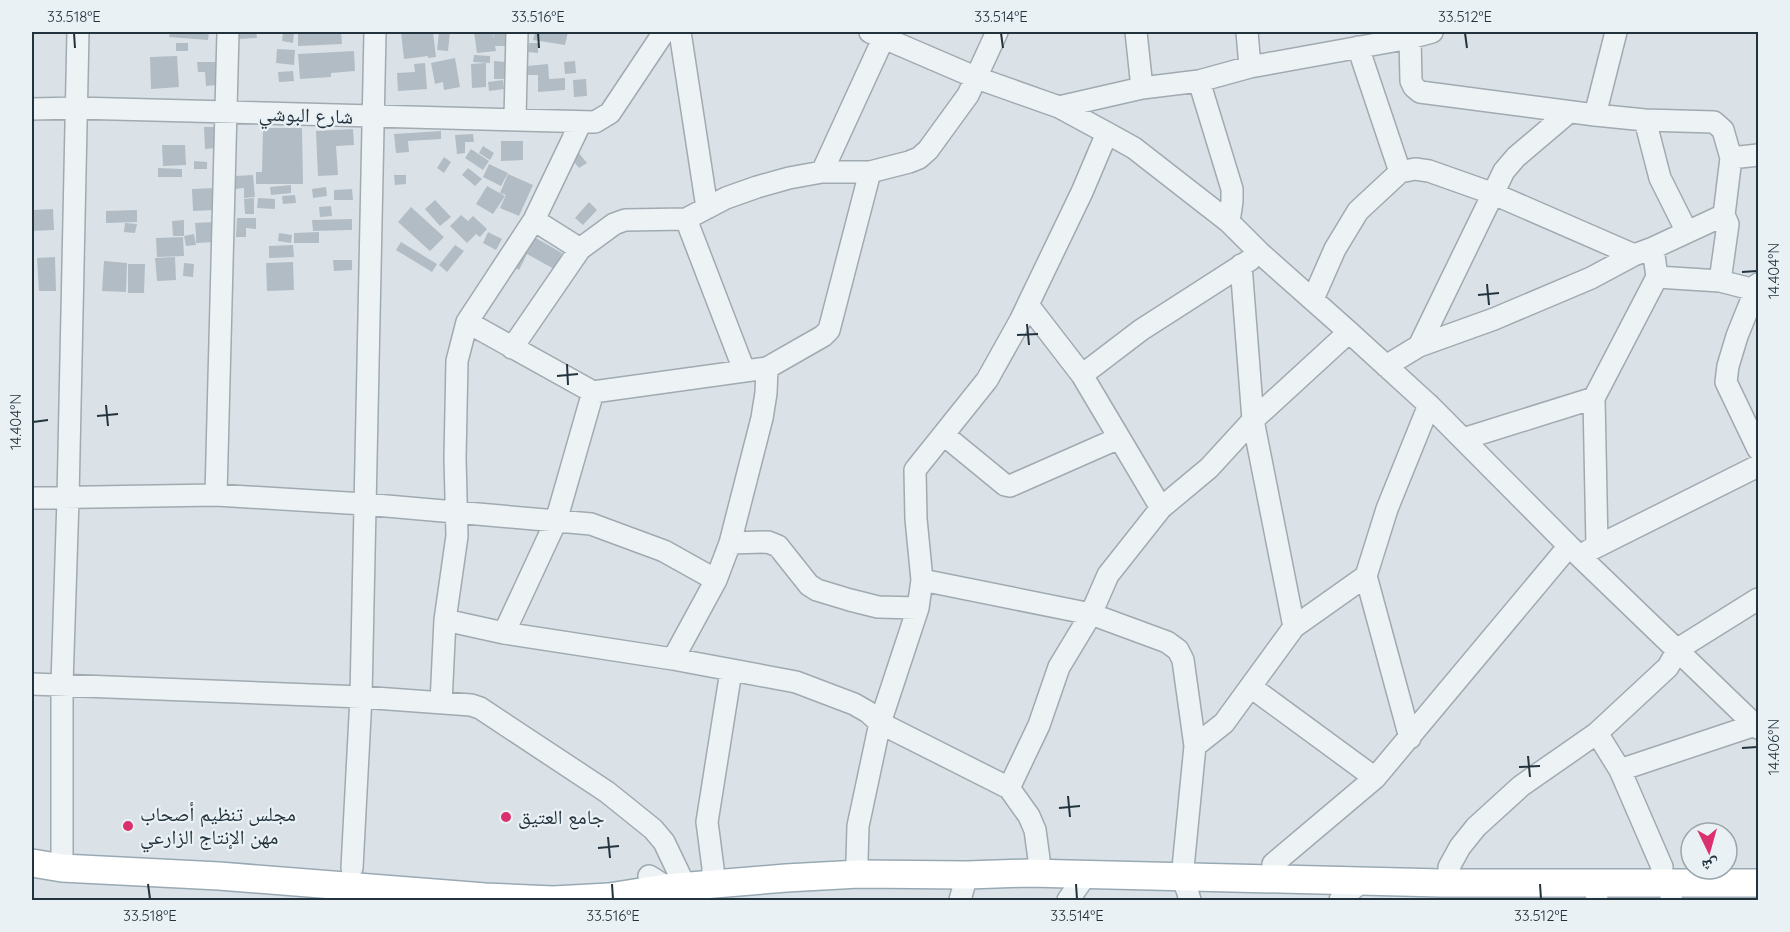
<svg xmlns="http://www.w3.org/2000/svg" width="1790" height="932" font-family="Quicksand,'Noto Naskh Arabic',sans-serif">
<rect width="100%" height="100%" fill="#dbe2e7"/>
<path fill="#b1bcc4" d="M170 32H209L208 40 169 37Z
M238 32H256L257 38 239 39Z
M283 32H294L293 43 282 41Z
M298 32H305V34L341 32 342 44 298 46Z
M401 32H433L436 57 428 58V56L404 59Z
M439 32H450L448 51 437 50Z
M474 32H493L494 39V32H506L507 46H495L496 51 477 53Z
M535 32H568L565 45 533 40Z
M176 43H188V51H176Z
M529 43H538V53L528 52Z
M277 49 295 50 294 65 276 63Z
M354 51 355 71 331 73V77L300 79 298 54Z
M474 55 490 56V63L473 62Z
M177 56 179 87 151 89 150 57Z
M455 58 460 87 444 90 443 82 435 84 431 63Z
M494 61 505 62 504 79H494Z
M575 61 576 73 565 74 564 62Z
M197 62H216L217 85 206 86 205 72H198Z
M425 63 427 89 398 91 397 73 415 72 414 64Z
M486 63V87L472 88 471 64Z
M548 64 549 79 565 78V90L538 92V75H528L527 66Z
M293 71 294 81 279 82 278 72Z
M586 79 587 96 574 97 573 80Z
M503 80 504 89 489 91 488 82Z
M204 127H216L217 148 205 149Z
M263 128H302L303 184H256V172H262Z
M353 129 354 145 336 146 338 175 318 176 316 131Z
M441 131V139L408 141 409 152 396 153 394 134Z
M473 134 474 142H465V153L457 154 455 135Z
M501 141H523V160L501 161Z
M162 145H185L186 165 163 166Z
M483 146 494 153 490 160 479 153Z
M471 149 489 161 483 170 465 158Z
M578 152 587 163 579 168 571 158Z
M444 157 451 162 444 173 437 168Z
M194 161 207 162V169H194Z
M489 164 508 173 501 186 483 177Z
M158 168 182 169V177H158Z
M468 168 482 179 475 186 462 175Z
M508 174 533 185 519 216 500 208 506 195 500 193Z
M253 175 255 197 244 198V188L235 189V176Z
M394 175H406V184L395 185Z
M291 185V193L271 195 270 187Z
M487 186 505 196 493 214 476 204Z
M326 187 327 196 313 198 312 189Z
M215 188V210L193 211 192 189Z
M352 189 353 200H334V190Z
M295 195 296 203 283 204 282 196Z
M254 198V214H245L244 199Z
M258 198 275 199V209L257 208Z
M435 200 451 217 440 226 425 209Z
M589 202 597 210 583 225 575 218Z
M331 206 332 216 320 217 319 207Z
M411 207 444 237 430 251 398 222Z
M53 209 54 230 32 231V210Z
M137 210V222L106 223V211Z
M461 215 468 221 473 216 487 229 480 237 476 234 467 243 450 226Z
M237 218H256V229L246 228V237H236Z
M352 219V230L313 231 312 220Z
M184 220V236H173L172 221Z
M214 222 215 242 196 243V234H199H196L195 223Z
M125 223 137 224 135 233 124 232Z
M319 232V243H294V233Z
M488 232 502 239 496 250 483 243Z
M279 233 292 235 291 243 278 241Z
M194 234 196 245 186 246 184 236Z
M529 234 562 253 554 269 527 254 519 270 512 266Z
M183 237 184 256 157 257 156 238Z
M401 242 437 264 432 272 396 250Z
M293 245 294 257 269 258V246Z
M455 245 464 251 447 272 439 265Z
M55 257 56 291H39L37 258Z
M175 257 176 280 157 281 155 258Z
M333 260H352V270L334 271Z
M104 261 127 263 126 292 102 291Z
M293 262 294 290 267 291 266 263Z
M184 263 194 264 193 277 183 276Z
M128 264H145L144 293H128Z"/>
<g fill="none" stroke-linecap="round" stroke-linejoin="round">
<defs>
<path id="minor" d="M680 32 707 208
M870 32 977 78 1059 107 1107 133 1134 148 1229 222 1260 253 1349 332 1429 405 1569 546 1758 728
M1136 32 1142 88
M1247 32 1250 67
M1410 38 1411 81 1414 87 1420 92 1595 115 1645 120 1714 122 1723 130 1731 158 1724 215 1653 248 1634 255 1591 278 1494 319 1419 346
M1358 47 1400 172
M1199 81 1232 189V201L1229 222
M1059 107 1142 88 1199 81 1250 67 1410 38 1432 32
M32 109 77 108 595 122 610 113 664 32
M1595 115 1616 32
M515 119 517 32
M1645 120 1660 178 1687 232
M1731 158 1758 155
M822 172 884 37
M686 219 744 370
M534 220 581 122
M1241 265 1253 420 1294 627
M1657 277 1720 281 1755 290
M1720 281 1728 224 1724 215
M1758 284 1737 336 1728 366 1726 382 1758 449
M1313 299 1335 249 1358 211 1400 172 1415 169 1429 171 1494 194 1634 255
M1028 305 1082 375 1161 508
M467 322 593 392 767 368 823 336 829 330 870 172
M512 348 580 249
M1386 366 1419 346 1504 171 1516 157 1569 112
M1082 375 1141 330 1250 260
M944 435 1005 485 1010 486 1119 438
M1463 439 1594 398
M216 495 228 32
M32 498 216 495 364 504 591 524 664 551 716 580
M730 543 768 542 778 546 809 585 817 590 850 600 878 607 918 608
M1597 546 1594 398 1657 277 1653 248
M1588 551 1758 466
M922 580 1091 614 1167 642 1178 650 1183 660 1195 746 1182 878 1187 890 1190 900
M445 620 504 633 673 659 796 682 854 704 868 712 880 723 1009 788 1029 816 1035 830 1039 859
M504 633 556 521 593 392
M673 659 716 580 730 543 762 418 766 393 767 368
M32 684 361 697 471 705 480 708 607 792 653 829 664 842 685 886
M1251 687 1375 778
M441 703 445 620 457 536 455 458 457 361 467 322 534 220 580 249 614 224 625 220 686 219 726 198 757 187 789 178 822 172H870L909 162 919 158 928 150 968 95 997 32
M1597 733 1620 770 1662 867
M1410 738 1366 576 1387 509 1429 405
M1195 746 1224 723 1294 627 1366 576
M1620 770 1755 725
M1009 788 1039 725 1059 667 1091 614 1108 575 1161 508 1209 468 1253 420 1349 332
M857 861 858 826 880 723 918 608 922 580 916 519 915 470 987 380 1020 321 1082 192 1107 133
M1273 864 1375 778 1569 546
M1449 867 1460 847 1476 827 1521 786 1597 733 1668 667 1678 649 1758 599
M62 868V684L68 499 78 32
M352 868 361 697 375 32
M649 876 687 900
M1595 882 1597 900
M712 883 713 868 707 822 731 671
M960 900 967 875
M1068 900 1086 875
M1340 900 1362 881
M1671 900 1672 882"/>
<path id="major" d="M32 863 62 868 219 876 485 897 553 900 609 897 666 888 786 878 859 874 967 875 1029 873 1441 883H1758"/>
</defs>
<use href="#minor" stroke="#a0aab1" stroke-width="24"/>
<use href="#major" stroke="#99a9b4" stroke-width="30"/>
<use href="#minor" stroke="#edf2f5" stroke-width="21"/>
<use href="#major" stroke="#fff" stroke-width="27"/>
</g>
<path fill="none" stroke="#23333e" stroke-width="2" d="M74 33 75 48M538 33 539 48M1001 33 1003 48M1465 33 1467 48M1742 272 1757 271M1487 284 1489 305M1478 295 1499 293M1027 324 1029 345M1017 335 1038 334M567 364 568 385M557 376 578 374M106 405 108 426M97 416 118 414M33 422 48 420M1742 748 1757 747M1528 756 1530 777M1519 767 1540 766M1068 796 1070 817M1059 808 1080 806M608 837 610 858M598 848 619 846M148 884 150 899M612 884 613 899M1076 884 1077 899M1540 884 1541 899"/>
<g fill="#da316e" stroke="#eaf1f5" stroke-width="2">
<circle cx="506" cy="817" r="6"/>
<circle cx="128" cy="826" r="6"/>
</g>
<g text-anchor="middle" stroke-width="4.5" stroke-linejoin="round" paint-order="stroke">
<g font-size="20" fill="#23333e" stroke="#eaf1f5">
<text transform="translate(306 115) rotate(2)" y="7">شارع البوشي</text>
</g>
<g font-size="20" fill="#23333e" stroke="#eaf1f5" text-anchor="start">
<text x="140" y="821">مجلس تنظيم أصحاب<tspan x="140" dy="23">مهن الإنتاج الزارعي</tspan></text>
<text x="518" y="824">جامع العتيق</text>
</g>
</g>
<rect width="1790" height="932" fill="none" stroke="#eaf1f5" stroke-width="66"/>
<g transform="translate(1709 851) rotate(175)"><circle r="28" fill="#eaf1f5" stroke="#9aa5ac" stroke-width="1.5"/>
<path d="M0-4.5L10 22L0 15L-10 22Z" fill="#da316e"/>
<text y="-9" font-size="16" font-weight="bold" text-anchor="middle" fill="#23333e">ش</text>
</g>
<rect x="33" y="33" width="1724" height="866" fill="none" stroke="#23333e" stroke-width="2"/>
<g font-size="15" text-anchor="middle" fill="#23333e">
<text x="74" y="22">33.518°E</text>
<text x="538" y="22">33.516°E</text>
<text x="1001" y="22">33.514°E</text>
<text x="1465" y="22">33.512°E</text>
<text transform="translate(1774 271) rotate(-90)" y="5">14.404°N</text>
<text transform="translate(16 422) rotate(-90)" y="5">14.404°N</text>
<text transform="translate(1774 747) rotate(-90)" y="5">14.406°N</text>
<text x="150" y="921">33.518°E</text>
<text x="613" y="921">33.516°E</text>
<text x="1077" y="921">33.514°E</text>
<text x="1541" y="921">33.512°E</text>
</g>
</svg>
